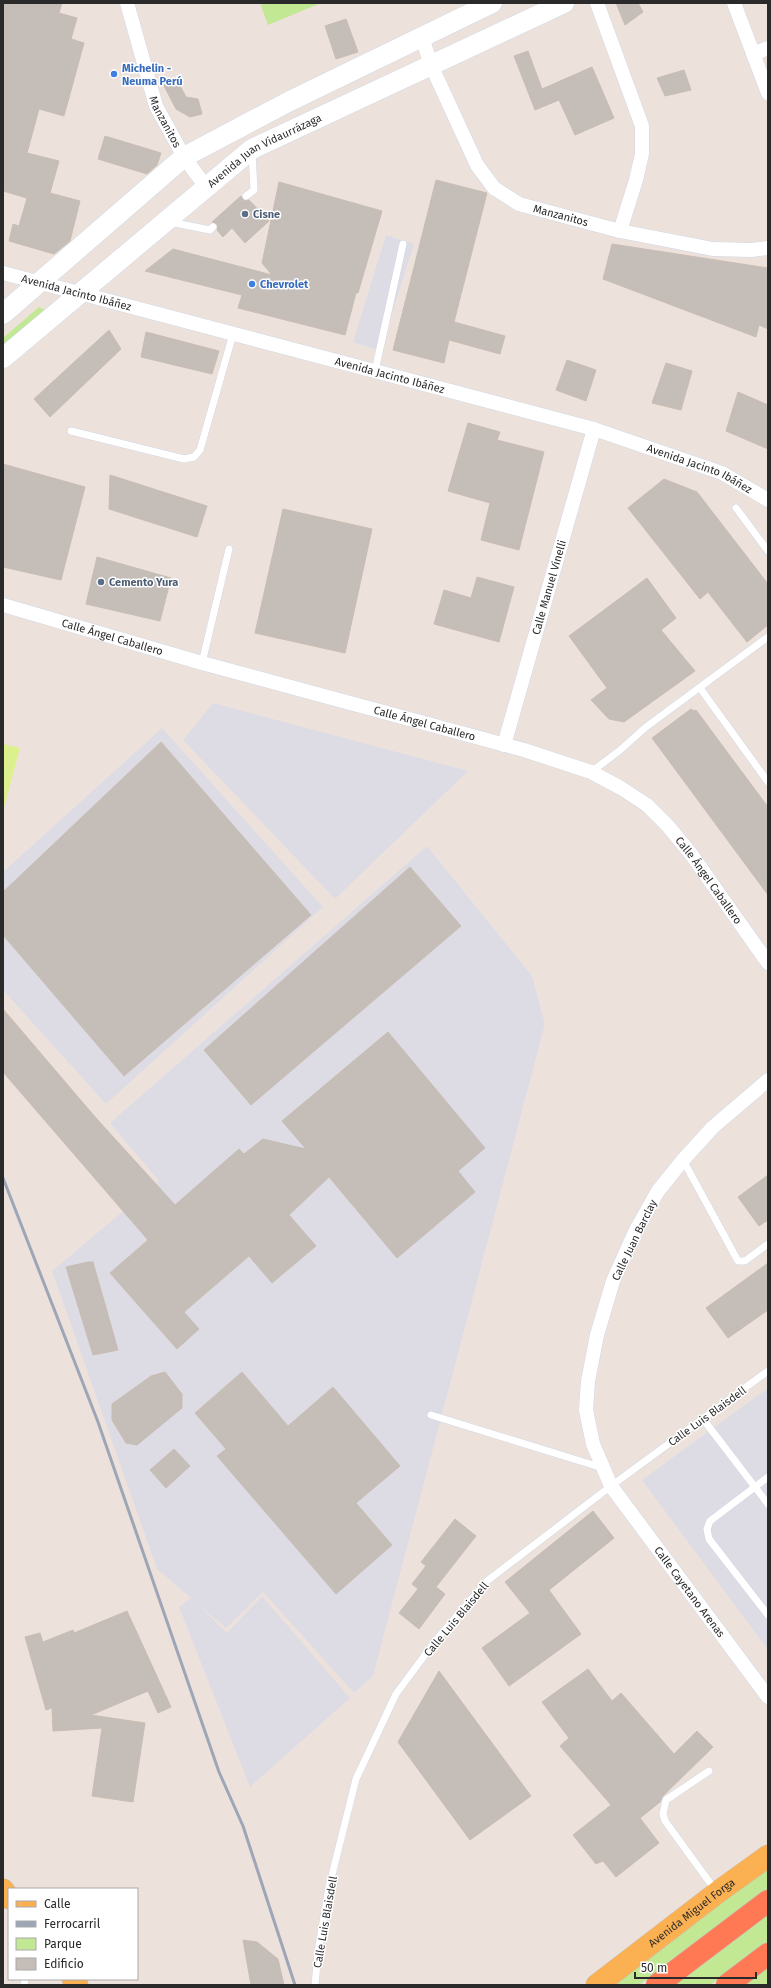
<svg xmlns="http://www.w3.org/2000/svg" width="771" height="1988" font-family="'Fira Sans',sans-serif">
<rect width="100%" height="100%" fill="#ede2db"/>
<path fill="#dddce5" d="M386 235 414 244 380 351 353 342Z
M213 703 468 771 335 899 183 740Z
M162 728 323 907 106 1104 3 990V872Z
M427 846 532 976 545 1024 373 1676 354 1693 263 1592 226 1628 198 1605 227 1633 262 1596 350 1698 250 1787 179 1607 191 1598 157 1569 52 1271 159 1181 110 1123Z
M768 1388V1650L642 1480Z"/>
<path fill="#c2e893" d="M260 3H321L268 25Z
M39 307 49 312 3 351V338Z
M768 1867V1889L639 1985H616V1982Z
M768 1914V1942L710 1985H673Z
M768 1968V1985H746Z"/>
<path fill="#dcf18e" d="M3 744 20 748 3 811Z"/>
<path fill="#c5bdb7" stroke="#c9bdb4" d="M3 3H62L59 13 77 18 71 39 84 43 64 116 39 109 27 153 59 161 50 193 80 201 70 241 54 254 9 241 13 224 19 226 27 198 3 191Z
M616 3H638L643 12 625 25Z
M346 19 358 52 336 59 325 26Z
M528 51 542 89 592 67 614 118 575 135 559 100 535 110 514 56Z
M684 70 691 90 665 96 657 78Z
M176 78 186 97 198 99 202 114 190 117 176 109 163 84Z
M105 136 161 153 157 165 147 174 98 159Z
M436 180 487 193 454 322 505 336 500 354 449 340 444 363 393 350Z
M279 182 382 211 358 293H356L345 335 238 308 242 295 145 271 173 249 272 275 262 263Z
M241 196 244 201 249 200 269 221 245 243 232 228 223 237 217 230V224L212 222Z
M612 244 768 268V329L759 325 756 337 603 279Z
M109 330 121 349 50 417 34 399Z
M146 332 219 351 212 374 141 357Z
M567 360 596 370 586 401 556 390Z
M666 363 692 371 681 410 652 403Z
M738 392 768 405V449L726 431Z
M468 423 500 432 497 440 544 452 519 550 481 540 490 503 448 491Z
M3 464 85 487 61 580 3 567Z
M110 475 207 506 197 537 109 509Z
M664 479 697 492 768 584V625L747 642 708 592 700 599 628 508Z
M283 509 372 529 345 653 255 633Z
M97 557 171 578 160 621 86 604Z
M477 577 514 587 499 642 434 624 444 590 471 598Z
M647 578 676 618 661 630 695 671 624 722 609 719 591 700 607 688 569 636Z
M691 709 694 711 696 710 768 807V895L652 738Z
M161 742 311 915 124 1076 3 935V892Z
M410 867 461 926 251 1105 204 1050Z
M3 1009 96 1118 175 1205 239 1149 244 1154 263 1139 306 1149 282 1121 388 1032 485 1148 458 1171 475 1192 397 1258 329 1177 289 1215 316 1246 272 1283 249 1256 184 1312 199 1329 177 1349 110 1273 148 1240 3 1072Z
M768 1175V1220L759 1226 738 1197Z
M88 1262H93L118 1350 93 1355 66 1267Z
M768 1263V1310L728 1338 706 1308Z
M165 1372 182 1394V1408L137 1445 126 1443 112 1420V1404L151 1376Z
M242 1372 288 1426 333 1387 400 1466 356 1503 392 1545 336 1594 217 1456 226 1449 195 1413Z
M174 1449 190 1466 166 1488 150 1470Z
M593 1511 614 1538 549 1590 581 1634 509 1686 482 1648 530 1613 505 1582Z
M455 1519 476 1536 436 1587 445 1594 419 1629 399 1613 418 1589 412 1584 426 1566 421 1562Z
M127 1611 171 1707 158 1713 148 1691 91 1715 145 1723 133 1802 92 1796 102 1728 53 1731 52 1708 46 1710 25 1637 40 1633 43 1642 73 1630 74 1633Z
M588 1669 612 1701 621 1693 674 1754 697 1731 713 1747 663 1796 660 1802 640 1818 659 1843 616 1877 603 1861 596 1864 573 1835 611 1805 560 1746 569 1738 542 1702Z
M439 1671 531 1796 470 1840 398 1742Z
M243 1940 257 1942 278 1959 284 1985H251Z"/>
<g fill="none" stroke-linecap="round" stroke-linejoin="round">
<defs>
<path id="lane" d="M246 196 254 190 252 152
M170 222 210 230 213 227
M375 371 403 244
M71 431 184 459 194 457 200 450 233 334
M736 508 768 551
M202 663 229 549
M700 688 768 782
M591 772 619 751 646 727 768 637
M683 1160 738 1261H745L768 1244
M431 1415 603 1468
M703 1419 768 1504
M768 1477 710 1521 707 1529 709 1539 768 1615
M709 1771 666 1800 663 1814 665 1821 716 1891
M24 1985 25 1979
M315 1985 318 1952 329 1887 356 1779 396 1694 436 1640 487 1581 611 1486 768 1371"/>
<g id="street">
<path id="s1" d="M127 3 156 106 184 157 206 187"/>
<path d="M597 3 642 126V154L636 180 620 231"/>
<path d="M734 3 768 93"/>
<path id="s2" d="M422 37 431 65 477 165 494 188 519 204 620 231 713 249 751 250 768 248"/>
<path d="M753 54 768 48"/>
<path id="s3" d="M3 273 594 429 722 473 768 500"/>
<path id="s4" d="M3 605 202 663 524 750 591 772 621 788 647 805 668 826 691 854 768 963"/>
<path id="s5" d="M504 745 594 429"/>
<path id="s6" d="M768 1080 713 1127 683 1160 658 1191 635 1232 613 1281 597 1335 588 1381 586 1410 593 1444 611 1486 768 1697"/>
</g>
<g id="secondary">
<path d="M3 314 184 157 288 102 492 3"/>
<path id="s7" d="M3 358 252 149 564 3"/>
</g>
<g id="primary">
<path d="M3 1890 9 1898"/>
<path d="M73 1979 77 1985"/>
<path id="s8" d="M597 1985 718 1892 768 1856"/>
</g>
<path id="highway" d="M657 1985 768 1901
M727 1985 768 1954"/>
</defs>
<use href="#lane" stroke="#d0d8e4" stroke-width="8"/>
<use href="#street" stroke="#d0d8e4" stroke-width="15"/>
<use href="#secondary" stroke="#d0d8e4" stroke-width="21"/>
<use href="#primary" stroke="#c3c3c3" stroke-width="23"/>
<use href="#highway" stroke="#c3c3c3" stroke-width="23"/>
<use href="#lane" stroke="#fff" stroke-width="7"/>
<use href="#street" stroke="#fff" stroke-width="14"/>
<use href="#secondary" stroke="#fff" stroke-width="20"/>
<use href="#primary" stroke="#fbb052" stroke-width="22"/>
<use href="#highway" stroke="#ff7a54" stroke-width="22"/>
<path stroke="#9da6b6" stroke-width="3" d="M3 1178 98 1422 219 1772 243 1826 295 1985"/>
</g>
<g fill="#3f7fe0" stroke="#fff" stroke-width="1.5">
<circle cx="114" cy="74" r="4"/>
<circle cx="252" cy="284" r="4"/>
</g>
<g fill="#5c6f8a" stroke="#fff" stroke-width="1.5">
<circle cx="245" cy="214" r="4"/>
<circle cx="101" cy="582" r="4"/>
</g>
<g text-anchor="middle" stroke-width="3" stroke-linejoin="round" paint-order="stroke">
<g font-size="11" font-weight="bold" fill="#366cbe" stroke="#fff" text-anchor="start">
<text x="122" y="72">Michelin -<tspan x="122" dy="13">Neuma Perú</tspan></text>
<text x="260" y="288">Chevrolet</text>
</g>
<g font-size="11" fill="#2a2a2a" stroke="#fff">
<text dy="4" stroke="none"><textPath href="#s1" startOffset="125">Manzanitos</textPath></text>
<text dy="4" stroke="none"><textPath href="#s7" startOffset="335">Avenida Juan Vidaurrázaga</textPath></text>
<text dy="4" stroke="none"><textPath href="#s2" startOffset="241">Manzanitos</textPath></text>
<text dy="4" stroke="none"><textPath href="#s3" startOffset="76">Avenida Jacinto Ibáñez</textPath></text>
<text dy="4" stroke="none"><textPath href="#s3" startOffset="400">Avenida Jacinto Ibáñez</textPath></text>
<text dy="4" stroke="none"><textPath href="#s3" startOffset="724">Avenida Jacinto Ibáñez</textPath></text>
<text dy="4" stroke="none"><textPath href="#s5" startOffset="164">Calle Manuel Vinelli</textPath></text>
<text dy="4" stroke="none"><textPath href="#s4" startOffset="114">Calle Ángel Caballero</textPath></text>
<text dy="4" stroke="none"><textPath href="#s4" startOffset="438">Calle Ángel Caballero</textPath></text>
<text dy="4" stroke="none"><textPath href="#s4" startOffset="774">Calle Ángel Caballero</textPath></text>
<text transform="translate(634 1240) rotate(-64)" y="4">Calle Juan Barclay</text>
<text transform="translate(707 1416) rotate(-36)" y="4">Calle Luis Blaisdell</text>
<text dy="4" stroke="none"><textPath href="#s6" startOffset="602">Calle Cayetano Arenas</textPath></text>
<text transform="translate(456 1619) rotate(-50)" y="4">Calle Luis Blaisdell</text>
<text dy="4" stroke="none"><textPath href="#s8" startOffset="119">Avenida Miguel Forga</textPath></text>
<text transform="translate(325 1922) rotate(-80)" y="4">Calle Luis Blaisdell</text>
</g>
<g font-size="11" font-weight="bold" fill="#4e5e75" stroke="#fff" text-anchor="start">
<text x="253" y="218">Cisne</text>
<text x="109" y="586">Cemento Yura</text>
</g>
</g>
<rect width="771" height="1988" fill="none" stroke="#2a2a2a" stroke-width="8"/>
<rect x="8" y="1888" width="130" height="92" fill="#ffffff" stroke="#aaaaaa"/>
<rect x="16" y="1901" width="20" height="6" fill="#fbb052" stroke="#aaaaaa"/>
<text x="44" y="1908" font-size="12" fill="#2a2a2a">Calle</text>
<rect x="16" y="1921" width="20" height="6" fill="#9da6b6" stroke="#aaaaaa"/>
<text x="44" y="1928" font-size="12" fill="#2a2a2a">Ferrocarril</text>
<rect x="16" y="1938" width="20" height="12" fill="#c2e893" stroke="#aaaaaa"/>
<text x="44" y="1948" font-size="12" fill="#2a2a2a">Parque</text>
<rect x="16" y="1958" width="20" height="12" fill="#c5bdb7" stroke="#aaaaaa"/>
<text x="44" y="1968" font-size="12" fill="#2a2a2a">Edificio</text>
<path d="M635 1972v6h121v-6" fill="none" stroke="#2a2a2a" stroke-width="2"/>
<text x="641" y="1972" font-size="12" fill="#2a2a2a" stroke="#ffffff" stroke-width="3" paint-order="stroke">50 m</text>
</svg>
